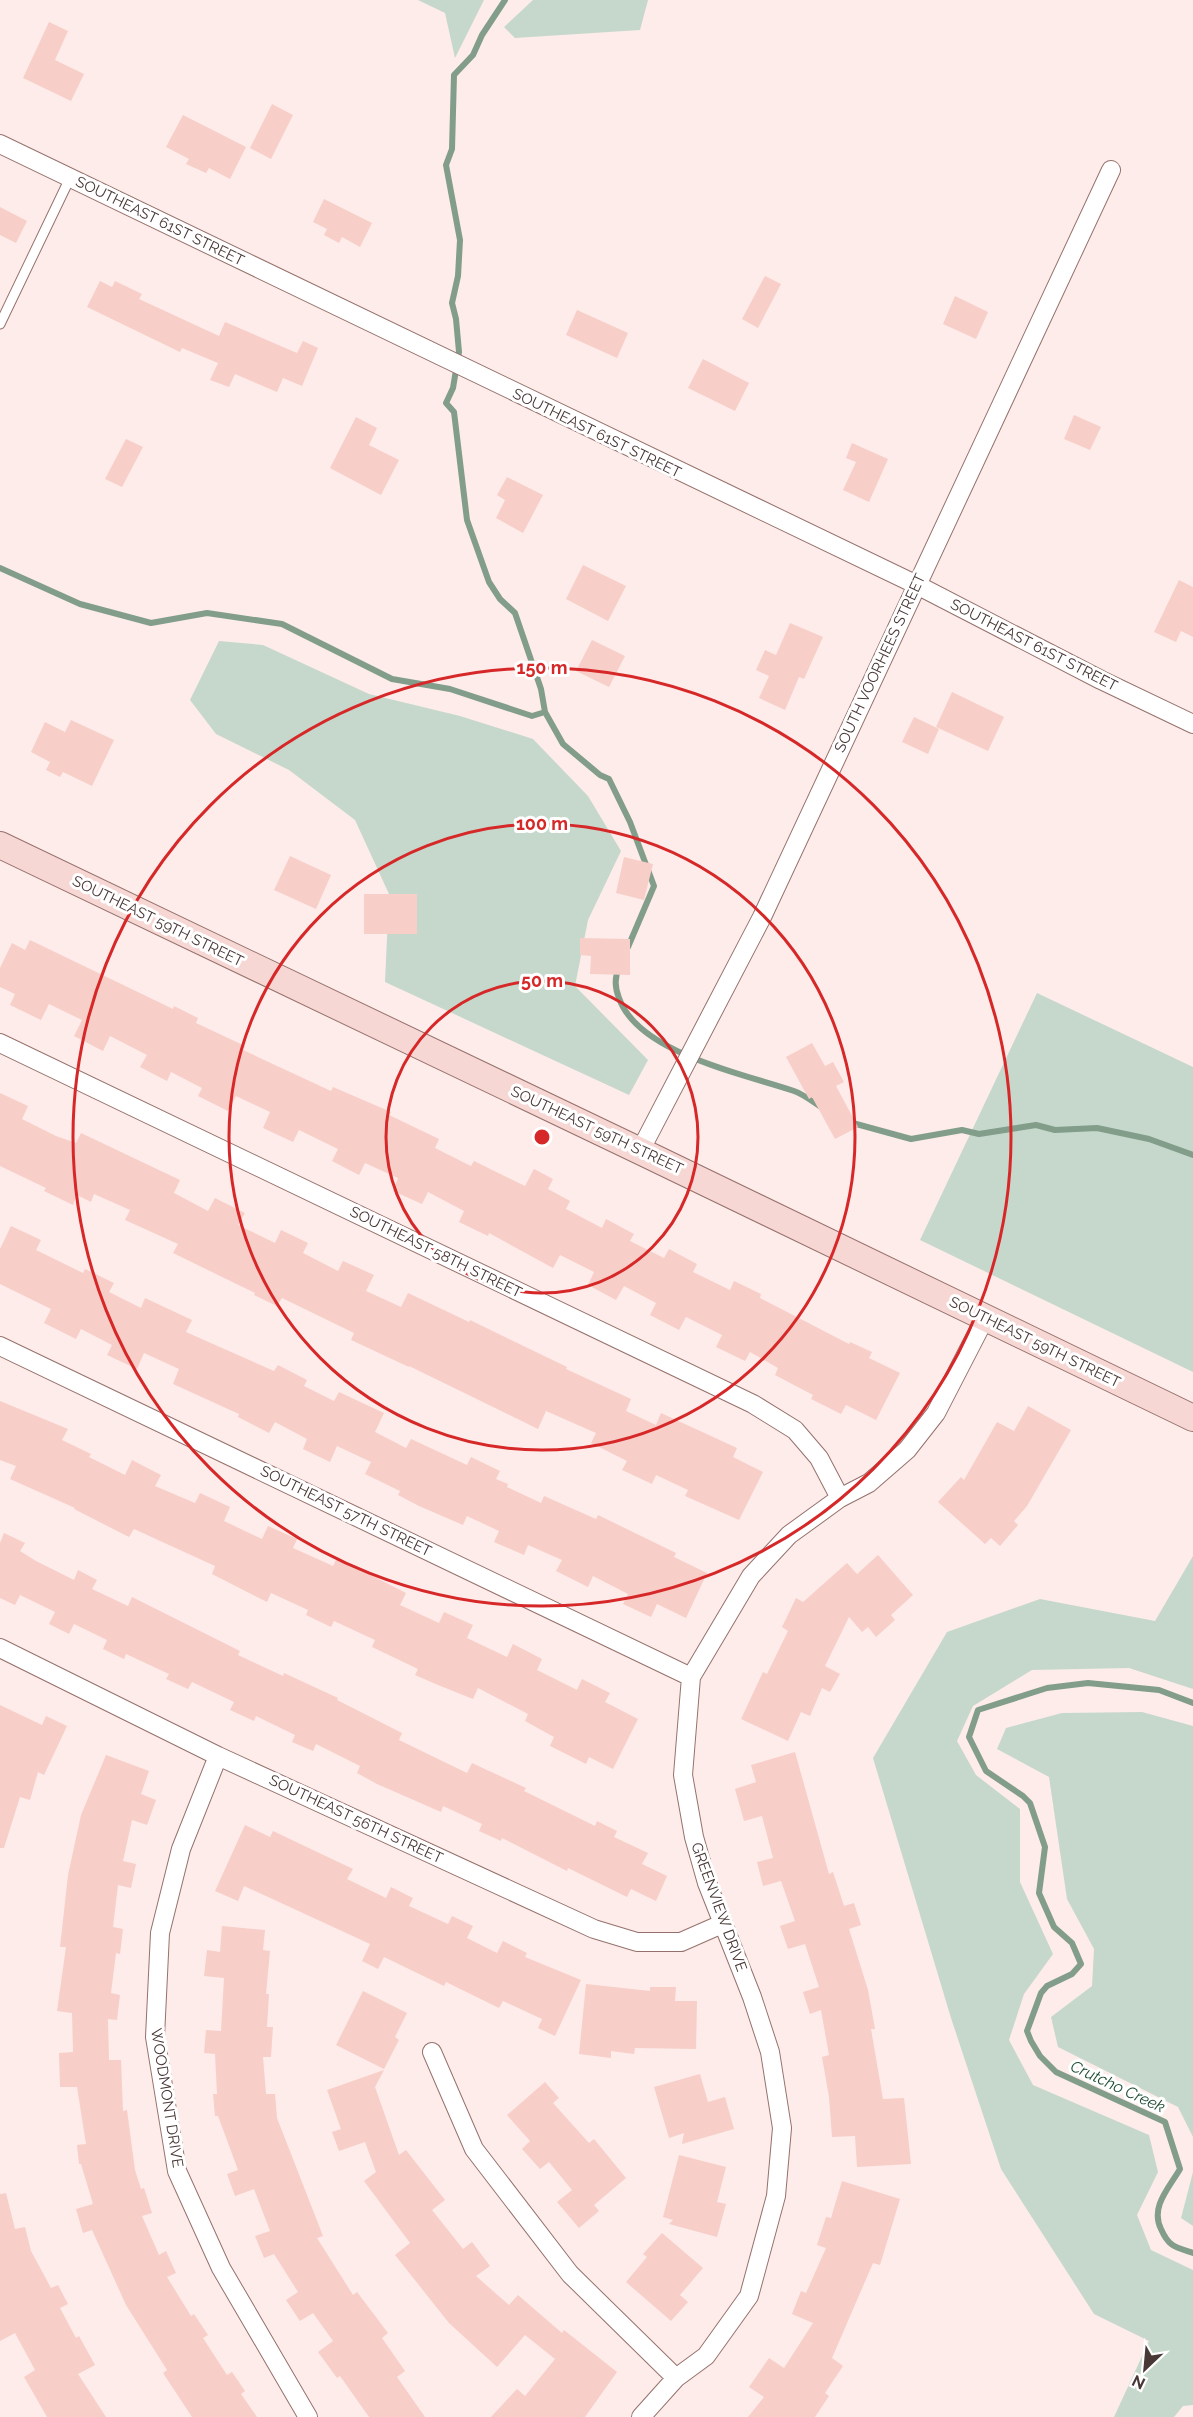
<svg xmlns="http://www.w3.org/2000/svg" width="1193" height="2417" font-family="Raleway,sans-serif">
<rect width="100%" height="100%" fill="#fdecea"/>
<path fill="#c6d8cb" d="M418 0H484L455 58 445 13Z
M533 0H648L640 30 515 38 504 27Z
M219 641 263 645 369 694 460 716 533 739 588 796 621 851 588 920 575 986 648 1060 629 1095 385 982 389 894 355 820 289 770 216 734 190 700Z
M1037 993 1193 1067V1372L920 1240Z
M1193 1556V1689L1129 1668 1032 1670 973 1706 957 1741 976 1775 1020 1809V1882L1053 1954 1024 1994 1009 2040 1033 2085 1149 2135 1158 2172 1137 2215 1151 2250 1193 2270V2405L1183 2406 1174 2417H1114L1149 2341 1094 2314 1001 2169 951 2018 873 1758 947 1632 1040 1599 1155 1621Z
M1142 1712 1193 1726V2137L1178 2107 1058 2047 1051 2017 1092 1986 1094 1949 1067 1899 1049 1777 997 1749 1006 1728 1062 1713Z
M1193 2172V2226L1181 2218Z"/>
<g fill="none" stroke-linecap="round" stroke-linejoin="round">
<path stroke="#829d8a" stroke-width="6" d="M505 0 482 35 473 55 454 75 452 149 446 165 460 240 458 276 452 303 456 319 459 352 453 388 446 403 454 412 467 520 489 582 500 599 515 613 541 689 545 712 563 744 600 775 609 779 630 822 654 886 628 947
M0 568 80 604 151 623 207 613 282 624 392 679 450 689 532 716 545 712
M619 968C614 978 615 988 619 998 638 1053 744 1074 794 1091 803 1094 813 1102 821 1107
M849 1122 911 1139 962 1130 979 1134 1036 1125 1055 1130 1097 1128 1149 1139 1193 1155
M1193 1703 1159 1690 1088 1683 1047 1688 978 1710 969 1737 986 1771 1023 1796 1030 1803 1045 1847 1039 1893 1054 1927 1072 1943 1081 1964 1072 1974 1047 1986 1041 1993 1027 2031 1031 2041 1040 2056 1056 2072 1165 2122 1180 2169C1169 2188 1150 2207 1161 2229 1169 2247 1175 2247 1193 2253"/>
</g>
<path fill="#f8cec8" d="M49 22 68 31 55 60 84 74 71 101 23 78Z
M272 104 293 115 271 159 250 148Z
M183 115 246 147 230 179 209 168 206 173 186 164 189 159 166 147Z
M324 199 372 223 360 247 342 237 339 243 324 235 327 229 313 222Z
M0 207 27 221 16 243 0 235Z
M765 276 781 284 758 328 742 319Z
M100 281 112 287 115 281 142 294 139 299 219 336 225 322 297 353 303 341 318 348 302 386 283 378 277 392 235 374 229 387 210 380 218 363 182 348 180 352 87 307Z
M955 296 988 312 976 339 943 324Z
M577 310 628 333 617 358 566 335Z
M703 359 749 383 735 411 688 388Z
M1074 415 1101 427 1090 450 1064 439Z
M356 417 377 428 369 445 399 460 381 495 330 468Z
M126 439 143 447 122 487 105 479Z
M852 443 888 459 869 502 843 490 856 462 846 458Z
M507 477 543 495 523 533 496 518 505 500 497 495Z
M583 565 626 586 608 621 566 599Z
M1179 580 1193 587V637L1181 631 1176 642 1154 632Z
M790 623 823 637 804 679 799 677 785 710 759 698 769 676 756 670 765 650 776 655Z
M592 640 625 656 609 687 576 671Z
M952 692 1004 717 988 751 936 727Z
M914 717 939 729 928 754 902 742Z
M71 720 114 740 92 786 63 772 60 777 46 770 50 762 31 752 45 722 65 732Z
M290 856 331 875 316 909 274 890Z
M624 857 653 864 644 900 616 893Z
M364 894H417V934H364Z
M580 938 630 939V975L590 974 591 956 580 955Z
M30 940 173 1009 174 1006 198 1018 196 1023 245 1046 243 1050 331 1091 333 1087 391 1112 389 1115 439 1139 435 1148 471 1166 474 1161 525 1186 534 1169 553 1179 548 1189 570 1201 566 1209 602 1228 606 1219 634 1234 630 1241 664 1258 669 1249 697 1264 693 1272 730 1290 734 1281 761 1294 760 1298 849 1344 850 1342 872 1352 869 1358 900 1373 876 1420 846 1405 841 1414 811 1399 813 1395 775 1375 778 1368 750 1352 745 1361 716 1347 722 1335 686 1317 679 1330 650 1315 656 1303 624 1286 616 1300 588 1285 594 1272 560 1255 553 1268 489 1233 488 1236 459 1222 464 1211 428 1192 422 1204 393 1191 398 1178 365 1163 359 1175 332 1161 338 1149 299 1130 293 1142 263 1128 270 1112 236 1096 228 1111 198 1096 202 1088 171 1072 167 1081 140 1067 147 1055 110 1036 103 1051 74 1036 82 1020 49 1004 41 1020 10 1005 15 994 0 987V968L12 943 25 950Z
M812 1043 825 1066 833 1062 844 1082 836 1086 858 1127 835 1139 812 1097 809 1099 786 1057Z
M0 1093 28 1106 22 1119 56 1136 76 1143 81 1133 180 1180 174 1193 208 1211 215 1198 245 1213 238 1225 275 1243 281 1230 308 1243 303 1253 338 1271 343 1261 374 1275 366 1291 401 1307 408 1293 469 1322 470 1320 567 1367 566 1369 631 1399 626 1411 656 1425 661 1413 737 1448 733 1457 763 1472 739 1520 685 1496 688 1490 656 1475 652 1484 622 1470 627 1461 591 1443 596 1433 546 1411 538 1429 409 1366V1367L351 1340 354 1333 282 1298 277 1306 254 1295 255 1293 173 1253 178 1244 125 1220 130 1210 94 1194 91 1202 77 1195 73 1205 44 1191 46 1188 0 1166Z
M11 1226 41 1240 36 1250 83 1273 85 1269 114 1283 109 1292 141 1308 145 1298 192 1320 186 1332 274 1371 278 1365 307 1380 304 1386 334 1401 339 1392 384 1413 375 1432 406 1448 411 1439 467 1465 471 1457 500 1471 496 1479 508 1484 507 1487 541 1503 544 1496 596 1519 598 1515 676 1553 674 1557 707 1573 686 1618 657 1604 651 1617 623 1604 628 1594 593 1576 588 1587 556 1571 562 1560 528 1545 524 1555 494 1542 499 1531 467 1516 463 1525 419 1506 398 1495 400 1491 365 1474 371 1462 337 1446 330 1462 303 1449 307 1439 275 1422 269 1433 238 1417 239 1414 173 1384 179 1369 144 1353 137 1369 107 1355 112 1345 81 1329 76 1339 44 1323 51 1309 0 1284V1249Z
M0 1401 68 1429 62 1440 91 1454 89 1457 125 1475 132 1460 161 1475 155 1486 195 1503 200 1493 230 1507 224 1521 262 1539 268 1526 297 1539 293 1548 333 1566 337 1558 406 1593 400 1605 439 1623 444 1612 473 1625 467 1638 507 1657 513 1644 542 1659 537 1670 577 1690 582 1679 610 1693 605 1702 638 1719 613 1769 589 1757 586 1764 550 1746 554 1737 525 1721 528 1714 478 1688 473 1699 438 1685 415 1675 418 1669 372 1647 375 1640 334 1621 331 1627 306 1615 308 1610 271 1593 267 1602 212 1574 215 1566 134 1529 129 1537 74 1509 75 1508 10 1479 16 1466 0 1460Z
M1028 1406 1071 1430 1027 1506 1014 1521 1018 1525 1000 1546 991 1538 985 1544 938 1502 961 1477 964 1480 997 1422 1014 1431Z
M4 1533 25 1543 20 1551 36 1561 74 1580 78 1570 97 1580 92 1589 128 1606 132 1597 240 1651 238 1655 283 1676 284 1673 338 1698 337 1700 402 1733 399 1740 467 1773 472 1763 526 1788 524 1791 595 1826 597 1821 617 1831 614 1837 648 1853 642 1864 667 1876 656 1901 631 1889 627 1897 568 1868 567 1871 502 1838 501 1841 479 1831 482 1824 443 1806 441 1812 377 1784 357 1773 360 1766 316 1744 313 1751 292 1742 295 1735 256 1716 254 1721 230 1710 234 1702 192 1682 188 1689 166 1679 169 1674 126 1654 124 1659 103 1649 107 1640 74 1624 69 1634 49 1624 55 1612 20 1595 15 1605 0 1598V1543Z
M878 1555 913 1595 891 1615 895 1620 876 1637 868 1627 862 1632 849 1617 825 1666 840 1674 830 1692 822 1688 810 1716 801 1712 788 1741 741 1719 763 1672 767 1674 788 1631 782 1627 796 1598 803 1602 847 1563 857 1574Z
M0 1705 42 1725 46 1716 67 1726 44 1775 38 1772 30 1800 20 1797 4 1848H0Z
M795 1752 829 1874 833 1872 844 1906 854 1903 861 1925 849 1929 868 1990 875 2029H871L883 2099 904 2098 911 2164 857 2167 855 2136 832 2137 829 2097 822 2057 829 2055 821 2010 810 2014 803 1992 819 1987 805 1944 788 1949 780 1926 795 1921 781 1881 763 1886 757 1862 773 1858 762 1816 744 1821 735 1789 756 1782 751 1765Z
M106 1755 149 1771 141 1794 156 1800 147 1825 132 1820 123 1861 136 1864 131 1888 118 1885 113 1927 123 1929 120 1954 116 1953 111 1993 120 1995 117 2020 108 2019 109 2060H121L123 2111 127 2110 135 2170 141 2189 144 2188 152 2213 142 2216 159 2255 166 2251 176 2273 167 2277 191 2316 194 2314 208 2335 203 2338 227 2375 232 2372 245 2391 241 2394 257 2417H192L163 2373 167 2370 126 2305 92 2230 83 2233 76 2209 93 2204 81 2164H79L77 2145 86 2144 77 2087H60L59 2053 73 2052 72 2013 57 2011 66 1947H60L68 1875 81 1815Z
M245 1825 270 1837 273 1831 353 1869 347 1879 386 1898 391 1887 413 1898 409 1906 448 1924 452 1916 473 1926 467 1938 497 1953 503 1941 527 1953 525 1957 581 1980 555 2036 538 2028 542 2019 503 2001 499 2008 446 1982 444 1986 384 1957 378 1969 362 1961 370 1944 244 1886 238 1901 215 1891Z
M222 1926 265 1930 263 1950 270 1951 266 1994H269L267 2027H273L271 2057H263L266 2094H275L277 2118 323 2236 317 2238 353 2295 357 2292 388 2333 382 2338 405 2371 397 2377 425 2417H369L340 2376 337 2378 318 2352 333 2341 313 2313 300 2321 286 2300 298 2292 274 2254 264 2258 255 2236 270 2231 254 2189 235 2196 227 2174 238 2170 218 2116H215L213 2094H217L215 2054 204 2053 206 2030 221 2031 224 1978 204 1976 207 1950 220 1952Z
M586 1984 650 1991V1987H676L675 2001H697L696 2049 635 2048 634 2054 611 2051V2058L579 2054Z
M363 1991 407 2013 395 2037 399 2040 384 2069 336 2045Z
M384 2070 375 2087 399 2155 406 2150 445 2200 432 2210 463 2249 472 2242 490 2266 476 2276 509 2305 518 2295 562 2333 564 2330 617 2372 585 2417H491L517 2389 525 2396 555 2359 525 2335 497 2367 449 2323 395 2255 410 2243 364 2181 376 2172 365 2142 339 2151 332 2132 341 2129 327 2090Z
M700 2074 708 2102 725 2097 734 2129 682 2144 684 2133 669 2138 654 2087Z
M545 2082 559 2098 553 2103 589 2143 594 2139 626 2178 594 2205 599 2211 579 2228 557 2202 572 2190 549 2162 540 2169 522 2149 530 2141 507 2115Z
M679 2155 726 2167 717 2202 726 2204 717 2237 669 2224 673 2220 663 2217Z
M842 2181 900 2199 880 2265 873 2263 832 2358 843 2366 825 2393 829 2396 815 2417H748L764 2397 749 2387 769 2358 784 2368 813 2323 792 2314 801 2291 806 2293 826 2248 817 2245 826 2217 831 2218Z
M6 2193 15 2229 25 2227 31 2251 51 2288 58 2285 68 2304 60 2308 76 2338 79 2336 95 2365 78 2374 106 2417H47L24 2377 35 2370 15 2333 0 2341V2194Z
M662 2233 703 2268 680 2295 688 2302 671 2321 626 2282 647 2257 643 2254Z"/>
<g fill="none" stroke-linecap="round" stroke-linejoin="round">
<defs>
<path id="service" d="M0 324 70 178"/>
<path id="minor" d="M0 144 917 585 1101 680 1193 724
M0 1043 753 1404 795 1430 819 1458 840 1498
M640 1151 762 917 1111 170
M0 1346 691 1677
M0 1648 218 1756 594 1929 637 1942H681L722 1924
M218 1756 181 1849 160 1933 155 2037 177 2171 221 2268 308 2417
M432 2052 474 2149 570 2274 676 2378
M641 2417 676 2378 706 2356 749 2296 776 2196 782 2128 770 2052 752 1997 707 1883 694 1837 683 1775 691 1677 751 1576 789 1535 840 1498 869 1483 907 1450 936 1413 985 1318"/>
<path id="secondary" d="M0 845 640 1151 1193 1418"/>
</defs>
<use href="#service" stroke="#96716c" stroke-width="11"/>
<use href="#minor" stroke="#96716c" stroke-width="20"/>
<use href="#secondary" stroke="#96716c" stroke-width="28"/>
<use href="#service" stroke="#fff" stroke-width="9"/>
<use href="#minor" stroke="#fff" stroke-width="18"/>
<use href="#secondary" stroke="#f7d7d4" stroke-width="26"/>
</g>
<g fill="none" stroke="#d62828" stroke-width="3">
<circle cx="542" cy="1137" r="156"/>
<circle cx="542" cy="1137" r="313"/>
<circle cx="542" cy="1137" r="469"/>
</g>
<g text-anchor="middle" stroke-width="6" stroke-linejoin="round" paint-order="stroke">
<g font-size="15" fill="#473735" stroke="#fff">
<text transform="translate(160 221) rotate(26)" y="5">SOUTHEAST 61ST STREET</text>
<text transform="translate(597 433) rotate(26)" y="5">SOUTHEAST 61ST STREET</text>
<text transform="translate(1034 645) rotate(27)" y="5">SOUTHEAST 61ST STREET</text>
<text transform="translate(880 663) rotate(-65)" y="5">SOUTH VOORHEES STREET</text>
<text transform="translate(158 921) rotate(26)" y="5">SOUTHEAST 59TH STREET</text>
<text transform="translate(597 1130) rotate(25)" y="5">SOUTHEAST 59TH STREET</text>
<text transform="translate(436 1252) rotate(26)" y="5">SOUTHEAST 58TH STREET</text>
<text transform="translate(1035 1342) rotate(26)" y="5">SOUTHEAST 59TH STREET</text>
<text transform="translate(346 1511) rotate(26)" y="5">SOUTHEAST 57TH STREET</text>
<text transform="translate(356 1819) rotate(25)" y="5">SOUTHEAST 56TH STREET</text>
<text transform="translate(719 1907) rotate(70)" y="5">GREENVIEW DRIVE</text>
<text transform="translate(167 2098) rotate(81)" y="5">WOODMONT DRIVE</text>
</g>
<g font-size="16" font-style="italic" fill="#1e4d32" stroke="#fff">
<text transform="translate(1118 2086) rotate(25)" y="6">Crutcho Creek</text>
</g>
</g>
<circle cx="542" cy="1137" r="9" fill="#d62828" stroke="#fff" stroke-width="3"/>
<g font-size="18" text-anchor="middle" font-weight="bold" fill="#d62828" stroke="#fff" stroke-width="6" stroke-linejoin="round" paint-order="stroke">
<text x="542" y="674">150 m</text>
<text x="542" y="830">100 m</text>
<text x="542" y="987">50 m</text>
</g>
<g transform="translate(1145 2369) rotate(206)" stroke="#ffffff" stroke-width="4.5" paint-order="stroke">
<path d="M0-4.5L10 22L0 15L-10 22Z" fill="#473735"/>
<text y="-9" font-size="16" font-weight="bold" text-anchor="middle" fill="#473735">N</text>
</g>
</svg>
